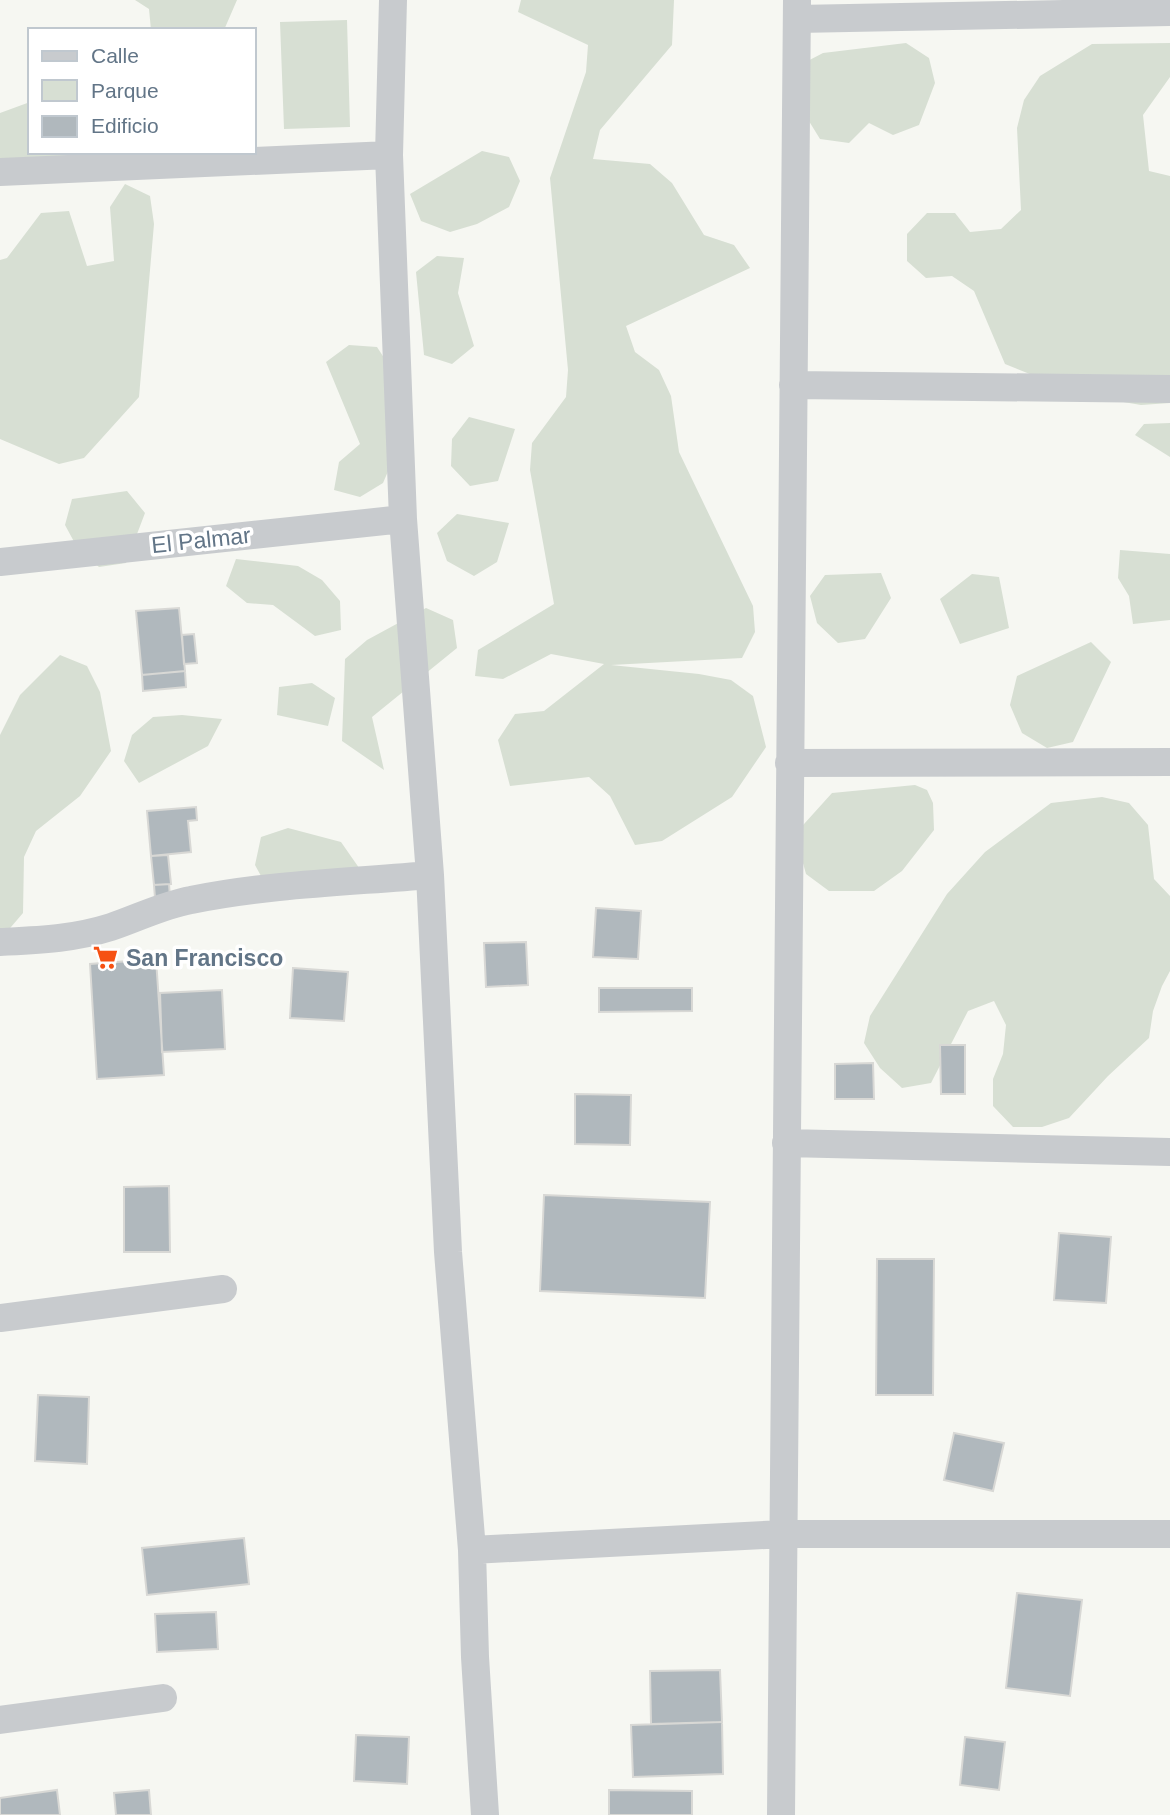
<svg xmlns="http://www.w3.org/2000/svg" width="1170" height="1815" font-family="Helvetica,sans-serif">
<rect width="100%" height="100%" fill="#f6f7f2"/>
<path fill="#d7dfd3" d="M135 0H237L224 30H151L149 9Z
M521 0H674L672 45 600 130 593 159 650 164 672 183 704 235 734 245 750 268 626 326 635 352 659 370 671 396 679 452 753 606 755 632 742 658 611 665 699 674 731 680 753 696 766 747 732 797 662 841 635 845 610 796 589 777 510 786 498 740 515 714 544 711 604 664 551 654 503 679 475 676 478 650 554 604 530 470 532 443 566 397 568 370 550 178 586 72 588 45 518 12Z
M347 20 350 127 284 129 280 22Z
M906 43 929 58 935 83 919 125 893 135 869 123 849 143 820 139 791 92 800 65 823 53Z
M1170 43V77L1143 115 1149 171 1170 176V403L1141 405 1082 395 1005 364 974 291 952 276 926 278 907 261V234L927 213H955L970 232 1001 229 1021 210 1017 128 1024 100 1040 76 1092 44Z
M30 102V152H84L65 165 0 163V113Z
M482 151 509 157 520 181 509 207 477 224 450 232 421 221 410 194Z
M125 184 150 196 154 224 139 397 84 458 59 464 0 439V260L7 258 41 213 69 211 87 266 114 261 110 207Z
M437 256 464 258 458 293 474 346 452 364 424 355 416 272Z
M349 345 377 347 392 370 395 455 383 483 360 497 334 490 339 462 360 444 326 362Z
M469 417 515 429 498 481 470 486 451 466 452 439Z
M1170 423V457L1135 435 1144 424Z
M127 491 145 513 126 563 99 567 78 549 65 525 72 499Z
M457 514 509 523 497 562 474 576 447 561 437 533Z
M1120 550 1170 554V620L1133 624 1129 596 1118 578Z
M236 559 298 566 322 580 340 601 341 630 315 636 273 605 247 603 226 586Z
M881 573 891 598 865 639 838 643 817 623 810 596 825 575Z
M972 574 999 577 1009 628 960 644 940 599Z
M426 608 453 620 457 648 372 717 384 770 342 741 345 659 367 640Z
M1091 642 1111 662 1073 742 1047 748 1022 733 1010 705 1017 676Z
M60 655 87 666 100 692 111 751 80 796 36 831 24 857 23 913 5 934H0V735L20 695Z
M312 683 335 698 328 726 277 715 279 687Z
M182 715 222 719 208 746 139 783 124 761 132 735 153 717Z
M915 785 927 790 933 803 934 830 902 871 874 891H829L806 874 795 834 832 793Z
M1102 797 1129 803 1148 825 1154 879 1170 896V971L1162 986 1153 1011 1149 1038 1108 1076 1069 1118 1042 1127H1013L993 1106V1079L1003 1054 1006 1025 994 1001 968 1011 931 1083 902 1088 880 1068 864 1043 870 1016 947 894 985 852 1051 803Z
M288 828 341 842 364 875 261 876 255 865 261 837Z"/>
<path fill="#b0b8bd" stroke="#d8d8d5" stroke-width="2" d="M179 608 185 671 142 675 136 611Z
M194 634 197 663 184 664 182 635Z
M185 671 186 687 143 691 142 675Z
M196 807 197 820 188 821 191 852 151 856 147 811Z
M168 855 171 884 154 885 151 856Z
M169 884 170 897 155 898 154 885Z
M596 908 641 911 638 959 593 957Z
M526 942 528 985 486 987 484 943Z
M156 959 164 1075 97 1079 90 964Z
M293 968 348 972 344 1021 290 1018Z
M599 988H692V1011L599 1012Z
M222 990 225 1049 162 1052 160 993Z
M940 1045H965V1094H941Z
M873 1063 874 1099H835V1064Z
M575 1094 631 1095 630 1145 575 1144Z
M169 1186 170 1252H124V1187Z
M544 1195 710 1202 705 1298 540 1291Z
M1059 1233 1111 1237 1106 1303 1054 1300Z
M877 1259H934L933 1395H876Z
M38 1395 89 1397 87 1464 35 1461Z
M954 1433 1004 1443 993 1491 944 1480Z
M244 1538 249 1584 147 1595 142 1548Z
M1017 1593 1082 1600 1070 1696 1006 1688Z
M216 1612 218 1649 157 1652 155 1614Z
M720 1670 722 1722 651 1724 650 1671Z
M722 1722 723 1774 633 1777 631 1725Z
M356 1735 409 1737 407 1784 354 1781Z
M965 1737 1005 1742 999 1790 960 1785Z
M57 1790 60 1815H0V1798Z
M149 1790 151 1815H116L114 1793Z
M609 1790 692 1791V1815H609Z"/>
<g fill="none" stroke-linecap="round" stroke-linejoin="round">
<path stroke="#c8cbce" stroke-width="28" d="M393 0 389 155 403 519 430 875 448 1252 472 1550 475 1657 485 1815
M797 19 1170 12
M0 172 389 155
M793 385 1170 389
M0 562 403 519
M789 763 1170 762
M0 942C39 940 73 939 111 927 138 918 163 905 191 900 270 884 351 882 430 875
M786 1143 1170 1152
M0 1318 223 1289
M472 1550 784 1534H1170
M0 1720 163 1698
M781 1815 797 0"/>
</g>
<defs>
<symbol id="supermarket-bare" viewBox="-9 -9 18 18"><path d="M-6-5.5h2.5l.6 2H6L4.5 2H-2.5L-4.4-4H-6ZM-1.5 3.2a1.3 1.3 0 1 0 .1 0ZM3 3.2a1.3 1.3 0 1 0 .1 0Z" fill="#f65113" stroke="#fff" stroke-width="2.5" paint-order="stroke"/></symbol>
</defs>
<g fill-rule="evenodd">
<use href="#supermarket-bare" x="88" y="940" width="35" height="35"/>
</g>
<g text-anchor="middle" stroke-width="7" stroke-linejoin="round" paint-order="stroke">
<g font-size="23" fill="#627587" stroke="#fff">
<text transform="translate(201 540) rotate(-6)" y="8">El Palmar</text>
</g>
<g font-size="23" font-weight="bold" fill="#627587" stroke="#fff" text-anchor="start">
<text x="126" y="966">San Francisco</text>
</g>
</g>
<rect x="28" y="28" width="228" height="126" fill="#ffffff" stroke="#c0c8cf" stroke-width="2"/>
<rect x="42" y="51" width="35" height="10" fill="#c8cbce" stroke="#c0c8cf" stroke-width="2"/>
<text x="91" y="63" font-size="21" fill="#627587">Calle</text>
<rect x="42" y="80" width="35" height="21" fill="#d7dfd3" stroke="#c0c8cf" stroke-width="2"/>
<text x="91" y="98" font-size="21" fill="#627587">Parque</text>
<rect x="42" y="116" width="35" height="21" fill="#b0b8bd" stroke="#c0c8cf" stroke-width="2"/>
<text x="91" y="133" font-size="21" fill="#627587">Edificio</text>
</svg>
